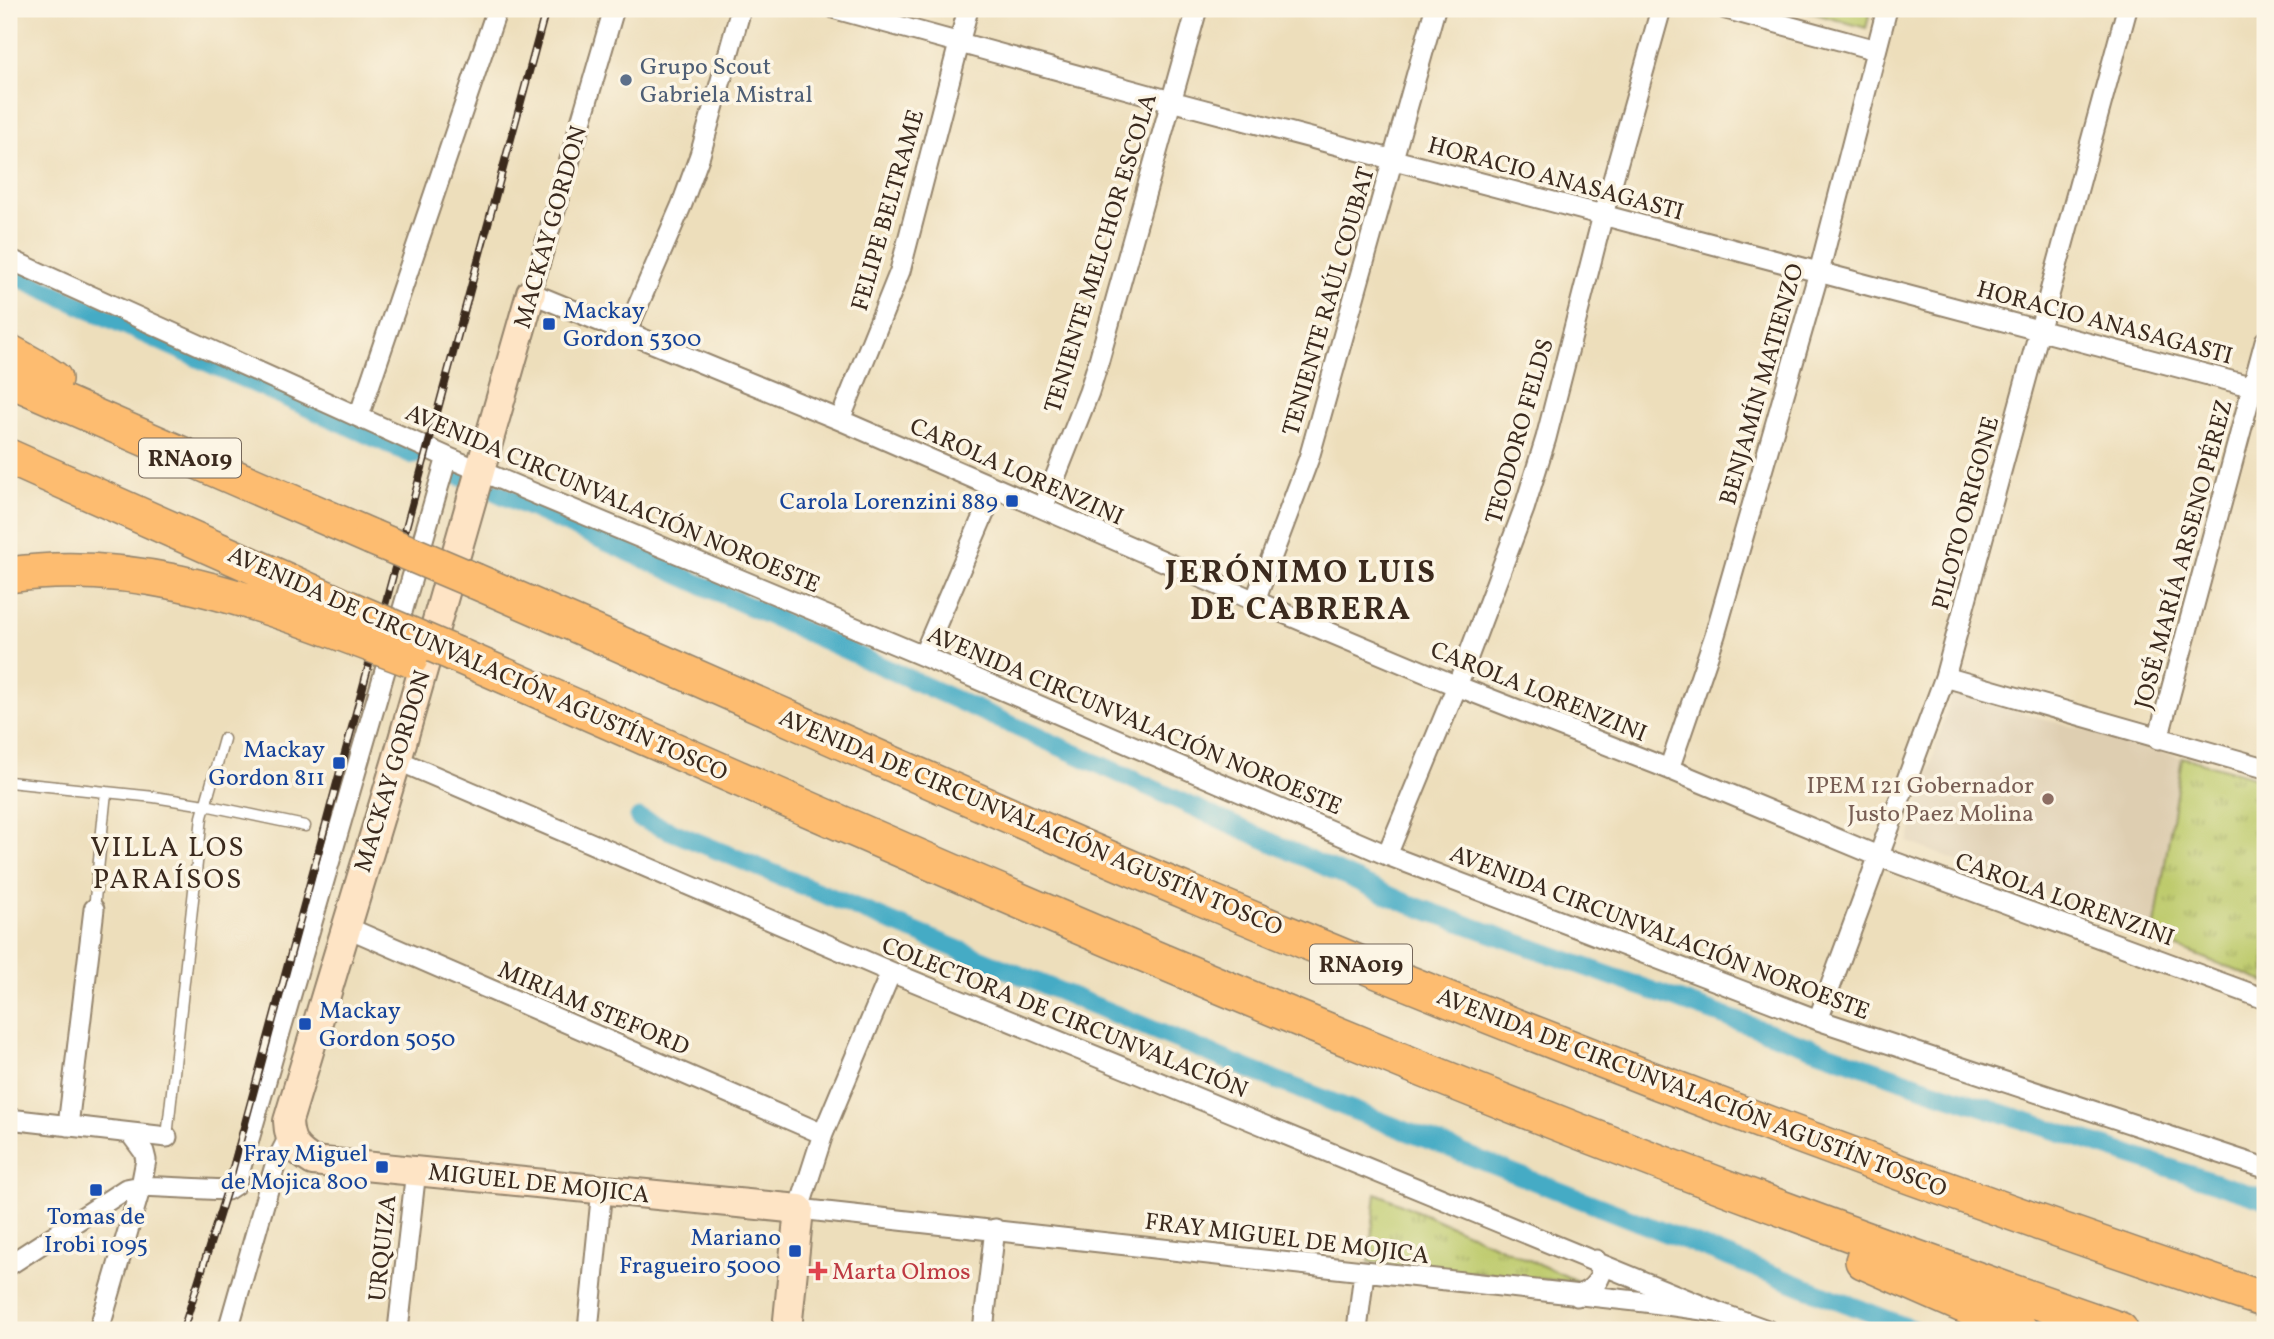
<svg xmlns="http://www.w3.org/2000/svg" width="2274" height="1339" font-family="Vollkorn,serif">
<defs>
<pattern id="park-tufts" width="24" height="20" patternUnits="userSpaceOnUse" patternTransform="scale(1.75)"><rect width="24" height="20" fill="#bdca6c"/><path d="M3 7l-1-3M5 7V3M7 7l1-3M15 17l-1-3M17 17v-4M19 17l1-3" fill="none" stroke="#9ba458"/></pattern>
</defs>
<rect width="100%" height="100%" fill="#fcf5e5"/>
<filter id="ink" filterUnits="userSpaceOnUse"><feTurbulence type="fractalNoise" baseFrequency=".0143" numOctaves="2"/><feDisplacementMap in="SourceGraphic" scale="14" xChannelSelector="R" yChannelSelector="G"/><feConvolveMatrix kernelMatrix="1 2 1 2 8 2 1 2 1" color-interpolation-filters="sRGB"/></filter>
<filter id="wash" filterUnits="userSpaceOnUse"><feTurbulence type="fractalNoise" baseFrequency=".00686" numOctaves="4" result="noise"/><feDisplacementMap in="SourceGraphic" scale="28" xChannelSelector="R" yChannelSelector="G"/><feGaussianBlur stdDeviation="1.57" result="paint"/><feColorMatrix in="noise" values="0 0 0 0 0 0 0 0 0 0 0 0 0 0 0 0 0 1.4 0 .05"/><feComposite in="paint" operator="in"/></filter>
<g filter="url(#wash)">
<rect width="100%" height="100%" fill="#eddebb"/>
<path fill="#deceb1" d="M1952 693 2182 757 2153 938 1908 842Z"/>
<path fill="url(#park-tufts)" stroke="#7c7a45" stroke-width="2" d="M1798 9H1871L1866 28Z
M2182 757 2265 780V982L2153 938Z
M1376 1193 1582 1283 1369 1262Z"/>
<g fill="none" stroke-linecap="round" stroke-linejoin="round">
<path stroke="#45abc5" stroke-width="19" d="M9 273 413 455
M456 475 467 479
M496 492 1406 903 1931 1090 2265 1199
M639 818 1248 1069 1914 1330"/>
</g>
</g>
<g filter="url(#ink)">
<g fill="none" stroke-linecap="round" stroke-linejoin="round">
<defs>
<path id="lane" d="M9 782 154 797 205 805 305 826
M94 909 106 792
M167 1137 202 817 224 739"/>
<path id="street" d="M614 9 531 293 840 420 1255 601 1457 686 1669 769 1878 856 2265 999
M836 9 1171 101 2265 390
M1726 9 1876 50
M9 259 447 457 923 656 1387 855 1818 1020 2265 1168
M627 331 682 204 700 155 741 9
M359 416 497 9
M840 420 900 271 968 9
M1043 508 1089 392 1099 360 1197 9
M1255 601 1309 458 1435 9
M923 656 995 488
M1945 677 2265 768
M2158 739 2265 341
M397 760 891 972 1717 1312
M1669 769 1715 635 1819 272 1887 9
M1387 855 1457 686 1524 509 1546 438 1603 215 1661 9
M346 927 823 1134
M891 972 823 1134 799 1209 1645 1302 1717 1312 1767 1330
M1818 1020 1945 677 2127 9
M9 1119 167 1137
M68 1126 94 909
M9 1265 126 1189 141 1186 227 1190 236 1184 447 457
M1577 1296C1589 1290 1596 1287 1601 1274L1596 1260
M99 1330 141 1186 146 1160 144 1152 130 1133
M228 1330 276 1162 289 1137
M398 1330 416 1170
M588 1330 602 1189
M983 1330 995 1229
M1357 1330 1364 1272"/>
<path id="secondary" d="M531 293 397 760 288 1121C289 1142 295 1150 313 1161L799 1209 787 1330"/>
<path id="highway" d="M9 352 36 367 54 379
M9 379 371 537
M9 457 348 608
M9 575C124 558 234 593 341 633
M475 581C716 684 954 794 1195 895 1547 1044 1903 1179 2265 1300
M455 654C759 787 1061 922 1368 1047 1616 1149 1867 1242 2120 1330
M1863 1261 2020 1330"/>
</defs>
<use href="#lane" stroke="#94846c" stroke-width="13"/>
<use href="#street" stroke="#94846c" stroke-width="23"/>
<use href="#secondary" stroke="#94846c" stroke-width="32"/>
<use href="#highway" stroke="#94846c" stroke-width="38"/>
<use href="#lane" stroke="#fff" stroke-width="10"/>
<use href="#street" stroke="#fff" stroke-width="19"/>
<use href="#secondary" stroke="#fee4c5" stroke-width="28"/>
<use href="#highway" stroke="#fdbc6f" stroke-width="35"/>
<defs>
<path id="rail" d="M183 1330 227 1190 546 9"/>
</defs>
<use href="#rail" stroke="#3b2a1e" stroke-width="8"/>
<use href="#rail" stroke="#fcf5e5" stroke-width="5" stroke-dasharray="16" stroke-linecap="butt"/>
<defs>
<path id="highway-bridge" d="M371 537 475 581
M348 608 455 654
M341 633 410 659"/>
</defs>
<use href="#highway-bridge" stroke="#94846c" stroke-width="38" stroke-linecap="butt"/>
<use href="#highway-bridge" stroke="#fdbc6f" stroke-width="35"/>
</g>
</g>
<circle fill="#5c6f8a" stroke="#fcf5e5" stroke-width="2.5" cx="626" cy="80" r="7"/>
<g fill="#1a4fb4" stroke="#fcf5e5" stroke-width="2.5">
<rect x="542" y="317" width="14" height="14" rx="3.5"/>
<rect x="1005" y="494" width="14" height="14" rx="3.5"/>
<rect x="332" y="756" width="14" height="14" rx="3.5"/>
<rect x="298" y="1017" width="14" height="14" rx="3.5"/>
<rect x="375" y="1160" width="14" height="14" rx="3.5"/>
<rect x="89" y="1183" width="14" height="14" rx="3.5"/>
<rect x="788" y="1244" width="14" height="14" rx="3.5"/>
</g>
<circle fill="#8d6e63" stroke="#fcf5e5" stroke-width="2.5" cx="2048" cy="799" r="7"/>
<path fill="#e0444e" stroke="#fcf5e5" stroke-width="2.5" d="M814.5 1260.5h7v7h7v7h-7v7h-7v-7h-7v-7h7z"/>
<g text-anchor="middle" stroke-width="7" stroke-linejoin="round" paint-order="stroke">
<g fill="#fcf5e5" stroke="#75675a" stroke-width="2">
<rect x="139" y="438.5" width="102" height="39" rx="5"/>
<rect x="1310" y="944.5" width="102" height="39" rx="5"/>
</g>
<g font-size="23" font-weight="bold" fill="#3b2a1e">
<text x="190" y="466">RNA019</text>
<text x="1361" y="972">RNA019</text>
</g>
<g font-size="24" fill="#4e5e75" stroke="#fcf5e5" text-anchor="start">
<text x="640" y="74">Grupo Scout<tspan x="640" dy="28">Gabriela Mistral</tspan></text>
</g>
<g font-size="24" fill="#3b2a1e" stroke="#fcf5e5">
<text transform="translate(1556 178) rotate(15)" y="8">HORACIO ANASAGASTI</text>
<text transform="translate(887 210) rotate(-74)" y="8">FELIPE BELTRAME</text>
<text transform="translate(550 227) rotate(-74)" y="8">MACKAY GORDON</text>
<text transform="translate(1100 253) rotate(-73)" y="8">TENIENTE MELCHOR ESCOLA</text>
<text transform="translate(1328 301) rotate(-74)" y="8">TENIENTE RAÚL COUBAT</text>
<text transform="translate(2105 322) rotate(15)" y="8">HORACIO ANASAGASTI</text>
<text transform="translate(1761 384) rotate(-74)" y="8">BENJAMÍN MATIENZO</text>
<text transform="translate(1519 431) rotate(-74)" y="8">TEODORO FELDS</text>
<text transform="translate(1017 471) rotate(24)" y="8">CAROLA LORENZINI</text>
<text transform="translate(613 498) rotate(23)" y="8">AVENIDA CIRCUNVALACIÓN NOROESTE</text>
<text transform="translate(1965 513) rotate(-75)" y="8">PILOTO ORIGONE</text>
<text transform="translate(2183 554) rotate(-75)" y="8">JOSÉ MARÍA ARSENO PÉREZ</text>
<text transform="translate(478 663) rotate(24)" y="8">AVENIDA DE CIRCUNVALACIÓN AGUSTÍN TOSCO</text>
<text transform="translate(1539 691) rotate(22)" y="8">CAROLA LORENZINI</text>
<text transform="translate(1135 720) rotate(23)" y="8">AVENIDA CIRCUNVALACIÓN NOROESTE</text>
<text transform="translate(392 771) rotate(-73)" y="8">MACKAY GORDON</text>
<text transform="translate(1031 822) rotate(23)" y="8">AVENIDA DE CIRCUNVALACIÓN AGUSTÍN TOSCO</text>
<text transform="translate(2065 899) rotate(20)" y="8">CAROLA LORENZINI</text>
<text transform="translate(1660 932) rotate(21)" y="8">AVENIDA CIRCUNVALACIÓN NOROESTE</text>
<text transform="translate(594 1008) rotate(23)" y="8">MIRIAM STEFORD</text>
<text transform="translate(1065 1017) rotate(22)" y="8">COLECTORA DE CIRCUNVALACIÓN</text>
<text transform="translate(1692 1092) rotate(21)" y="8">AVENIDA DE CIRCUNVALACIÓN AGUSTÍN TOSCO</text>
<text transform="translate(539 1183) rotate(6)" y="8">MIGUEL DE MOJICA</text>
<text transform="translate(1287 1238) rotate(7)" y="8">FRAY MIGUEL DE MOJICA</text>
<text transform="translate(382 1248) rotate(-84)" y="8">URQUIZA</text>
</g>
<g font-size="24" fill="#164399" stroke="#fcf5e5" text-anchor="end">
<text x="563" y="318" text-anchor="start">Mackay<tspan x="563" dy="28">Gordon 5300</tspan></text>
<text x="998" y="509">Carola Lorenzini 889</text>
<text x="325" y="757">Mackay<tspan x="325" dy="28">Gordon 811</tspan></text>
<text x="319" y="1018" text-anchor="start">Mackay<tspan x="319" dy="28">Gordon 5050</tspan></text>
<text x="368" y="1161">Fray Miguel<tspan x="368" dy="28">de Mojica 800</tspan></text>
<text x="96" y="1224" text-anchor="middle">Tomas de<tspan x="96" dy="28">Irobi 1095</tspan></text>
<text x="781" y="1245">Mariano<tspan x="781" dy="28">Fragueiro 5000</tspan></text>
</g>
<g font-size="24" fill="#785e54" stroke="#fcf5e5" text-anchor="end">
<text x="2034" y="793">IPEM 121 Gobernador<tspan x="2034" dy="28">Justo Paez Molina</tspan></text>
</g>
<g font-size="24" fill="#be3a42" stroke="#fcf5e5" text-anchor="start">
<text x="832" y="1279">Marta Olmos</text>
</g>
<g font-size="28" letter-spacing="2" fill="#3b2a1e" stroke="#fcf5e5">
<text x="168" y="856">VILLA LOS<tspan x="168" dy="32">PARAÍSOS</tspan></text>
</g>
<g font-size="32" font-weight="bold" letter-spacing="2" fill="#3b2a1e" stroke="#fcf5e5">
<text x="1301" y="582">JERÓNIMO LUIS<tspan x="1301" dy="37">DE CABRERA</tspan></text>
</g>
</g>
<rect width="2274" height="1339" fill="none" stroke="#fcf5e5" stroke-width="35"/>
</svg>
